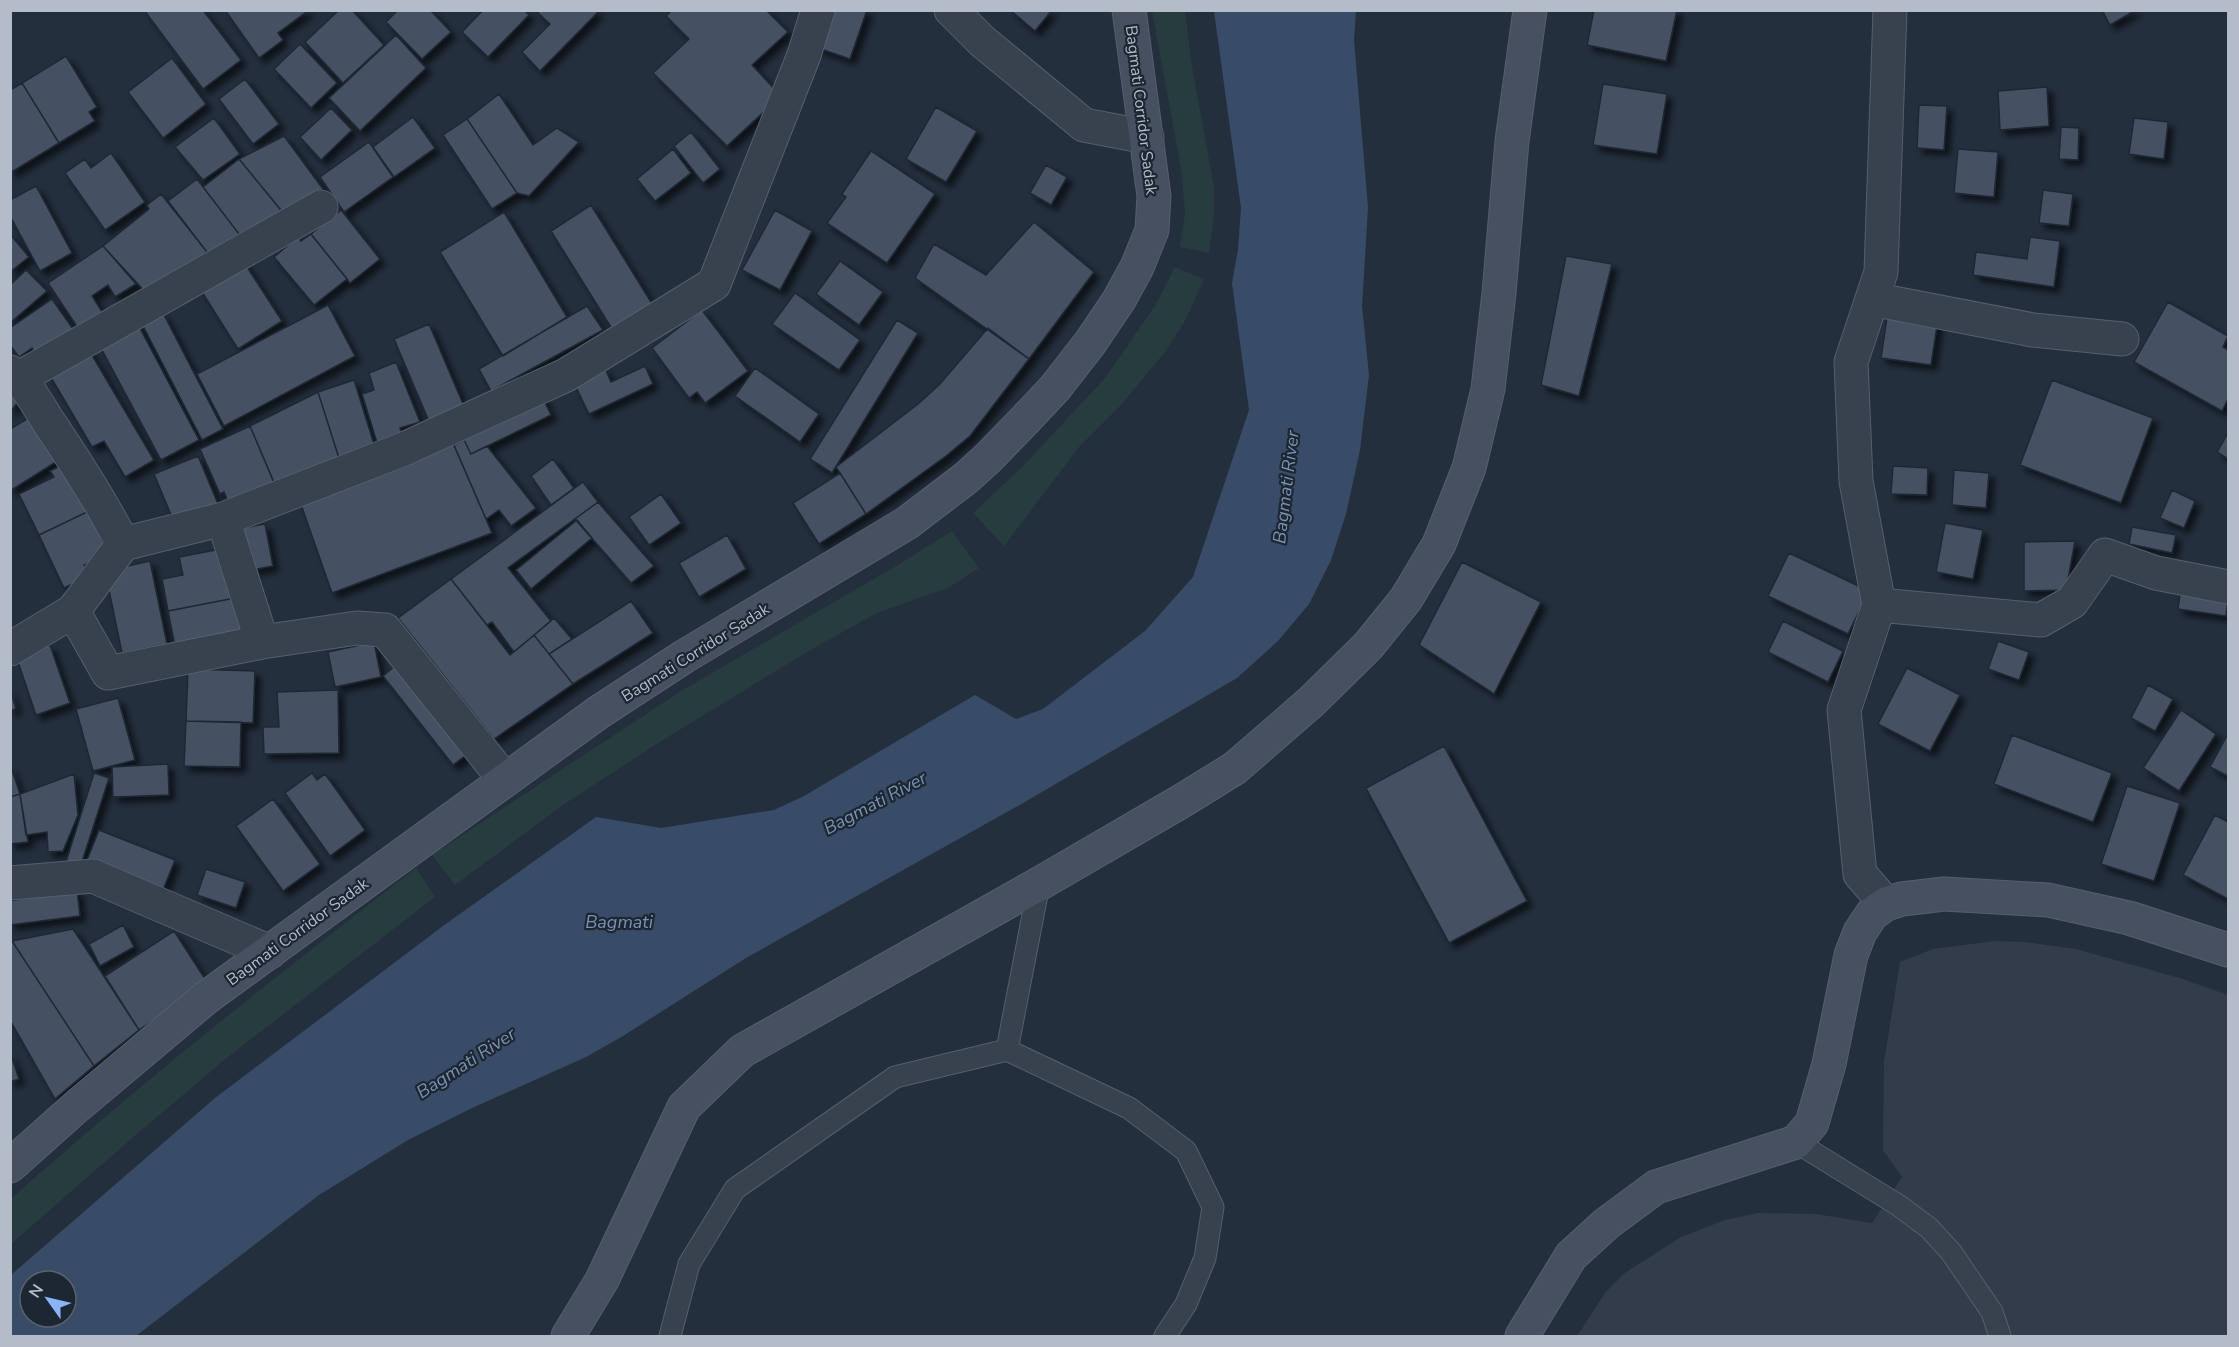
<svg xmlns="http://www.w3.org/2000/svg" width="2239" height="1347" font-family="'Nunito Sans',sans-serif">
<defs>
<filter id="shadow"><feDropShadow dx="5.5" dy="5.5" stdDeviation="3" flood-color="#0009"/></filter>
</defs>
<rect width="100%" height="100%" fill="#242f3e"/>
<path fill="#323c4b" d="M1994 941 2025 942 2076 949 2183 979 2228 995V1336H1577L1605 1293 1625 1273 1681 1237 1725 1220 1758 1213 1816 1214 1872 1223 1902 1177 1883 1150 1884 1062 1900 962 1933 949Z"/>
<path fill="#263c3f" d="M1152 11H1185L1192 66 1214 187V216L1209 253 1180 247 1185 214 1182 174Z
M1175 267 1204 279 1186 319 1165 352 1120 406 1079 447 1004 546 973 513 1022 467 1106 377 1156 304Z
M952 531 979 568 948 588 877 613 812 649 663 740 563 805 455 885 432 855 681 691 896 566Z
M416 868 435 897 228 1057 138 1133 11 1244V1199C141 1082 278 975 416 868Z"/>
<path fill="#394c67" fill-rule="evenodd" d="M1214 11H1356L1354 40 1368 208 1362 306 1369 375 1360 450 1346 514 1331 560 1309 604 1278 641 1237 678 1023 803 746 958 623 1036 586 1057 472 1108 408 1140 319 1195 136 1336H11V1275L215 1098 443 926 596 817 661 828 774 810 804 796 975 695 1016 719 1043 709 1145 631 1193 577 1249 410 1232 283 1238 250 1241 208ZM30 1281H66V1317H30Z"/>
<path fill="#455162" stroke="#1f2835" stroke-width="1.5" filter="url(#shadow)" d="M144 10H203L241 60 203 89Z
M225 10H309L278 33 283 40 259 58Z
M339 10H352L384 45 343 83 305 42Z
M398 10H430L451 32 422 59 386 22Z
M483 10H524L529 15 488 57 462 32Z
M539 10H596L598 12 540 71 522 52 550 24 537 12Z
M672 10H766L788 32 752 65 781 96 727 146 653 73 689 39 666 16Z
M825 10H867L850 59 812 46Z
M1010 10H1052L1035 31Z
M1594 10H1677L1666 61 1587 45Z
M2102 10H2136L2110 25Z
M396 35 426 68 360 131 329 98Z
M300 44 337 83 311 108 274 69Z
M66 56 97 107 89 112 95 121 59 143 22 83Z
M172 58 206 104 163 138 128 92Z
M245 79 279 124 253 144 219 99Z
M22 83 59 143 10 173V90Z
M1603 84 1667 94 1657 154 1593 145Z
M2047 87 2049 126 2000 130 1998 91Z
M499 94 533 145 557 128 579 142 529 196 517 193 467 119Z
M1919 105 1947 106 1944 150 1917 148Z
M936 107 977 131 946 182 906 159Z
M331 108 352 130 321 160 300 137Z
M413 117 435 148 394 177 373 147Z
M214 118 240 154 203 180 175 147Z
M2134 118 2168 122 2164 159 2129 154Z
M467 119 517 193 492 209 443 135Z
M2061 127 2079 128 2078 160 2059 159Z
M691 132 720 169 703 183 674 146Z
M284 136 323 189 304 203 289 220 239 159Z
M369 142 393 177 344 212 320 177Z
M673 149 691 173 655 201 637 179Z
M1958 149 1998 152 1994 197 1954 193Z
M871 151 935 194 887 263 827 223 846 197 842 194Z
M111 153 145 202 105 230 65 173 85 159 91 168Z
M239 159 281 210 242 238 203 187Z
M1046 165 1067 177 1051 205 1030 193Z
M197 179 239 234 210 256 168 201Z
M36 186 72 253 40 271 10 216V200Z
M2043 190 2073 194 2069 226 2039 223Z
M161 194 207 252 148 295 103 246 149 209 147 205Z
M591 205 654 307 614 332 551 231Z
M341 210 380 259 350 283 311 234Z
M775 210 812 231 780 290 742 270Z
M504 212 567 317 503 356 440 252Z
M1034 222 1094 272 1029 359 915 278 934 244 986 275Z
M10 234 29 257 10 272Z
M311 234 347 279 314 305 274 257 298 237 301 241Z
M2030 237 2060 241 2054 287 1973 275 1976 252 2027 259Z
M103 246 136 284 115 297 108 285 92 296 104 315 80 331 48 283Z
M240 256 282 321 238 349 197 284Z
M1566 256 1612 264 1579 396 1541 385Z
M840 261 883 292 859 325 816 294Z
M26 270 47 291 10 323V285Z
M795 293 860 340 839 370 772 324Z
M52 299 80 339 41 360 32 348 19 357 10 345V328Z
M2168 302 2228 336 2223 347 2228 350V399L2222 411 2134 362Z
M328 305 355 356 224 426 197 374Z
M587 306 603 330 491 391 479 369Z
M702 310 748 371 705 403 697 392 689 398 652 348Z
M1888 311 1938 319 1931 365 1881 358Z
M163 313 223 429 202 440 142 324Z
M133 315 199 440 161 460 94 335Z
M897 320 918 333 832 473 810 459Z
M429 324 466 411 431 426 394 339Z
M988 328 1029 359 970 436 946 456 866 514 836 467 918 404 939 385Z
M86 345 154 460 125 477 104 441 92 447 46 369Z
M396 362 420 422 400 428 404 441 379 449 362 394 374 390 369 373Z
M645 366 653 384 589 414 574 383 605 368 611 382Z
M755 368 819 414 800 442 735 396Z
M354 380 378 457 342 468 318 392Z
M2052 380 2153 418 2121 503 2020 465Z
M10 386 23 396 10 412Z
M318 392 339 458 277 490 250 426Z
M540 392 551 415 471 454 464 440Z
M32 416 59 460 10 491V429Z
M250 426 279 494 232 511 224 492 220 494 200 449Z
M2228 433V459L2217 452Z
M449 434 492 533 332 593 297 493Z
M464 440 471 454 487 446 536 508 511 526 499 510 486 519 454 445Z
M198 456 218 504 174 522 154 474Z
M553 459 574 488 551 505 531 476Z
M66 463 89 511 39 535 19 494 54 477 50 471Z
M1893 466 1928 468 1927 495 1891 494Z
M1954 470 1989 473 1986 508 1952 505Z
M840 473 866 514 819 544 793 503Z
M583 482 598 502 508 568 551 621 514 652 492 622 487 625 451 579Z
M2172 490 2195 501 2184 528 2160 518Z
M661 494 681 523 649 545 629 517Z
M598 502 654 566 631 583 575 519Z
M89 511 108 554 84 565 89 576 64 588 39 535Z
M577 520 592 538 531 589 516 570Z
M1945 523 1983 530 1973 579 1936 572Z
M265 524 273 566 252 570 243 528Z
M2132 527 2176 535 2172 553 2129 544Z
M727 535 746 569 699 597 679 563Z
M2075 541 2066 590 2024 591V542Z
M226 548 235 598 168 611 162 579 183 575 179 557Z
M1789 553 1869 591 1848 634 1768 596Z
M150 561 167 644 122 653 105 571Z
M1462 562 1541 602 1494 694 1419 645Z
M451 579 510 655 534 635 573 684 494 739 398 618Z
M2181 588 2228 598 2226 616 2178 609Z
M235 598 245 639 176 651 168 611Z
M631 601 653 633 573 684 549 654Z
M554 618 572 639 549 654 534 635Z
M1783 621 1843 651 1828 682 1768 652Z
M1998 641 2029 652 2019 680 1988 669Z
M374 642 381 677 335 687 328 652Z
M50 645 70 703 36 715 16 656Z
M403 659 474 749 453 765 383 676Z
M1907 668 1960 695 1930 751 1878 724Z
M188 669 255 671 253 723 186 721Z
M2148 685 2173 699 2155 731 2131 718Z
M10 688 16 709 10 711Z
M338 690 339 753 264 754 263 727H279L277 692Z
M118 698 135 760 93 771 76 709Z
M2181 710 2216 734 2179 791 2143 768Z
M186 721 241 722 240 767 184 766Z
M2228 734V776L2210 767Z
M2012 735 2112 773 2093 822 1994 784Z
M1444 746 1527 901 1449 943 1366 788Z
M10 764 20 794 10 797Z
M168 764 169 795 113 797 112 767Z
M94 773 109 778 80 868 65 865Z
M312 773 317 780 325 774 365 830 330 856 285 793Z
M74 774 78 815 63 851 48 852 47 832 26 835 20 794Z
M2127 786 2180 803 2154 881 2101 864Z
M20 794 28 842 10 844V797Z
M273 799 320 864 283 891 236 826Z
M2215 815 2228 822V899L2183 875Z
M99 830 175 860 161 895 85 865Z
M206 869 245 882 236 908 197 895Z
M77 889 80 916 10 925V901Z
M123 925 134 947 100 966 89 944Z
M73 929 139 1030 94 1066 12 941Z
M174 931 209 985 139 1030 105 976Z
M10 941H12L94 1066 55 1099 10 1020Z
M10 1052 19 1079 10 1082Z"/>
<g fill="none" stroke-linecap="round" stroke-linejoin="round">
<defs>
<path id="service" d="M1039 884 1007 1050 1129 1108 1186 1151 1213 1207 1205 1258 1186 1304 1165 1336
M1796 1142 1898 1205 1929 1228 1951 1252 1992 1312 2000 1336
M670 1336 689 1264 735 1189 895 1077 1007 1050"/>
<path id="minor" d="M951 10 982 41 1084 125 1147 137
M1872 299 2033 330 2122 339
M10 372C28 384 38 406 50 424 77 464 101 501 123 544
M19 378 321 207
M223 519 262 642
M1879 605 2041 620 2072 602 2105 555 2156 573 2228 587
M73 611 108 673 262 642 357 628 385 630 505 780
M10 649 73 611 123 544 223 519 404 449 566 375 714 284 804 55 818 10
M10 883 93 876 270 952
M1886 904 1860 874 1844 710 1879 605 1856 481 1851 362 1881 272 1890 10"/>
<path id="secondary" d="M10 1166 76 1107 207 997 599 712 685 656 907 523 966 478 988 458 1023 422 1055 388 1090 343 1119 300 1137 267 1152 230 1154 196 1129 10
M568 1336 602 1280 684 1107 742 1051 1039 884 1180 802 1235 768 1311 702 1368 646 1406 599 1439 544 1469 468 1488 389 1499 293 1512 141 1530 10
M1522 1336 1571 1256 1606 1224 1656 1187 1796 1142 1812 1123 1829 1064 1851 955 1860 932 1872 914 1886 904 1902 899 1944 894 2048 900 2129 918 2228 950"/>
</defs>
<use href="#service" stroke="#565f6c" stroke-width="23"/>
<use href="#minor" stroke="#565f6c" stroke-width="35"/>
<use href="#secondary" stroke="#565f6c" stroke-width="35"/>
<use href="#service" stroke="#38414e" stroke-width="21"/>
<use href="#minor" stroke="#38414e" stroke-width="33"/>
<use href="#secondary" stroke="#465061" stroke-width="33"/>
</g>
<g text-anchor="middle" stroke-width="4.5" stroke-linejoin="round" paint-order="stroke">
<g font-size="16" fill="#b4bcc9" stroke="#1d2633">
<text transform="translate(1142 110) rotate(83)" y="6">Bagmati Corridor Sadak</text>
<text transform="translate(695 652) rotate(-32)" y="6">Bagmati Corridor Sadak</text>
<text transform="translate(297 931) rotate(-36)" y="6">Bagmati Corridor Sadak</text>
</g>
<g font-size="18" font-style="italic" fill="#7c92b1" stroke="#1d2633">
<text transform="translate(1286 487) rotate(-83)" y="6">Bagmati River</text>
<text transform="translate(875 803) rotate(-28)" y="6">Bagmati River</text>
<text x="619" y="928">Bagmati</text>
<text transform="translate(466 1063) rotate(-33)" y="6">Bagmati River</text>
</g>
</g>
<rect width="2239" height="1347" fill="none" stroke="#b4bcc9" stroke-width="24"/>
<g transform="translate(48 1299) rotate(304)"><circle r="28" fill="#1d2633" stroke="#59626f" stroke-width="1.5"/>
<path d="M0-4.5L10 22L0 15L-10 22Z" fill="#8ab4f8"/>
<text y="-9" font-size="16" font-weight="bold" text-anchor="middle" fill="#b4bcc9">N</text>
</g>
</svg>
